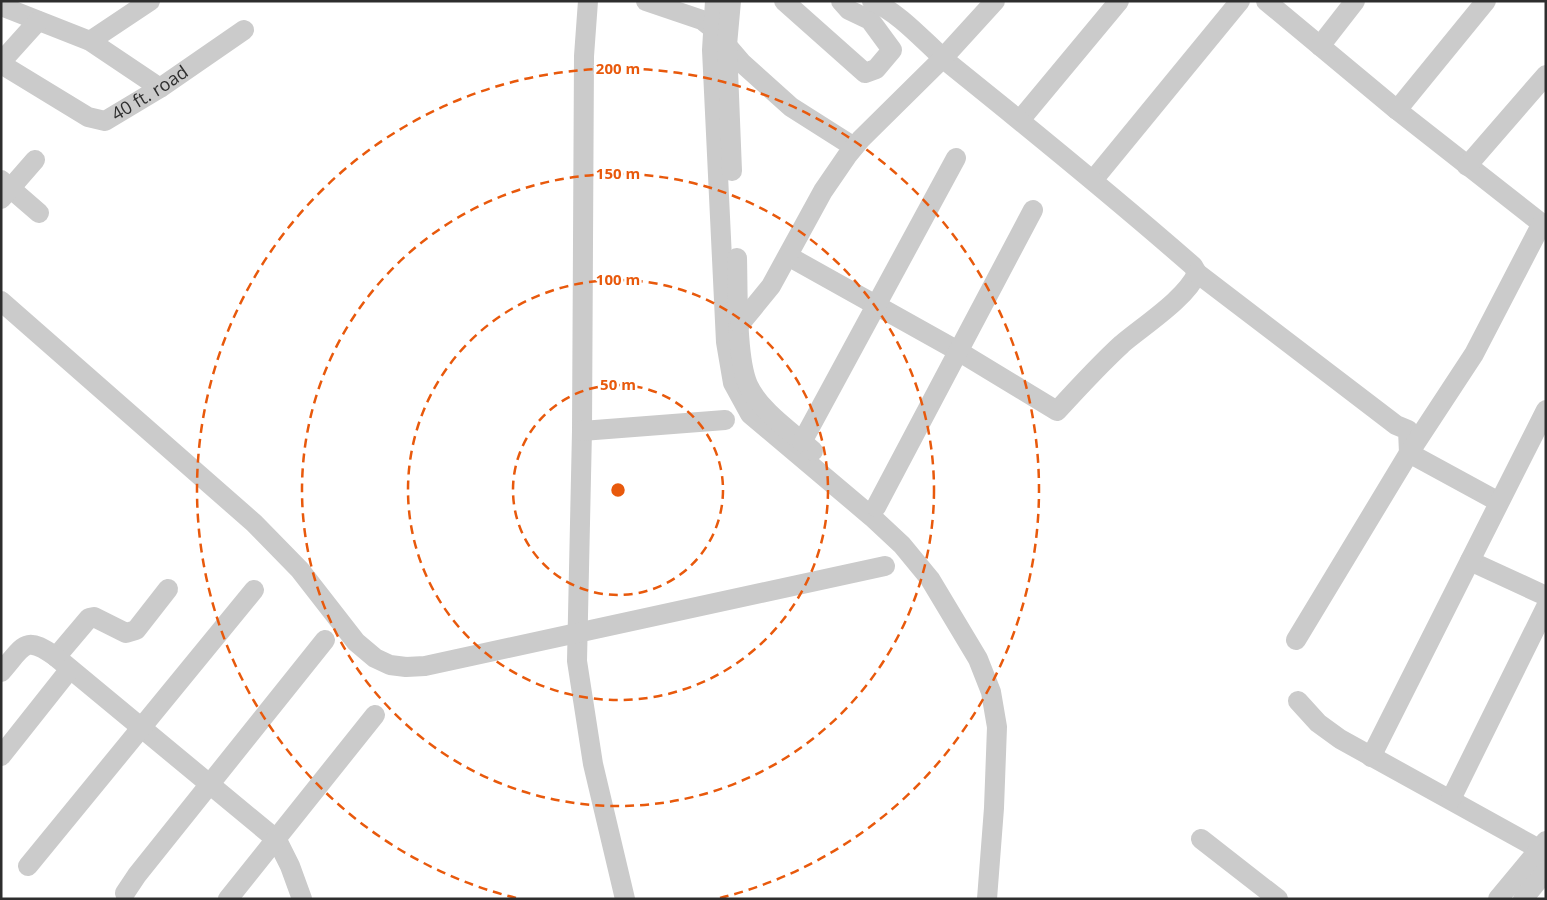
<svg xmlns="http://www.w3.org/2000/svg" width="1547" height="900" font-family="'Open Sans',sans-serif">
<rect width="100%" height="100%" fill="#fff"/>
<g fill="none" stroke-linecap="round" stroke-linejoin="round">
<g stroke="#cbcbcb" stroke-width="20">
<path d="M588 1 584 56 582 431 577 661 593 764 625 899"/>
<path d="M646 1 702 20 712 28 742 63 791 107 854 147"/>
<path d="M715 1 712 50 726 342 733 383 750 414 872 517 902 545 930 579 978 659 991 692 997 727 994 808 987 899"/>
<path d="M731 1 727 45 732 171"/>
<path d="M784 1 865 73 876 69 892 50 870 20 849 10 841 1"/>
<path d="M1266 1 1397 110 1546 227"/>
<path d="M1 6 90 41 160 88"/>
<path d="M90 41 150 1"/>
<path d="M1320 46 1355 1"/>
<path d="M1 62 38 21"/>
<path id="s1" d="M1 64 88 117 105 121 160 88 244 30"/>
<path d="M1397 110 1486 1"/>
<path d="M1020 120 1119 1"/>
<path d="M1467 166 1546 75"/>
<path d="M1094 179 1240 1"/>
<path d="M1 180 39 213"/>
<path d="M1 199 35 160"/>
<path d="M788 256 958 351 1057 411C1078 388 1099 365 1122 344 1143 326 1187 298 1197 273L1193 266C1114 197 1033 131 951 65 926 44 902 14 872 1"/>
<path d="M737 258C738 290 736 357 748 385 760 411 792 432 813 451"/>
<path d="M1197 273 1396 425 1408 430 1409 453 1499 502"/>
<path d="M1 301 254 523 300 570 356 642 375 658 390 665 406 667 425 666 885 566"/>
<path d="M740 324 771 286 823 191 847 156 861 139 943 58 995 1"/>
<path d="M582 431 725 420"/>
<path d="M802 442 956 158"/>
<path d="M876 507 1033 210"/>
<path d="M1470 561 1546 596"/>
<path d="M1296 640 1409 453 1474 354 1541 225"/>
<path d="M56 657 89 618 94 617 126 633 136 630 168 589"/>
<path d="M1 672C24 646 24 634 56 657L277 840 290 866 302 899"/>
<path d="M1298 701 1318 723 1340 739 1546 853"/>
<path d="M1 756 70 669"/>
<path d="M1371 757 1546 410"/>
<path d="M1451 799 1546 607"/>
<path d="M1201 839 1278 899"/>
<path d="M28 866 254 590"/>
<path d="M125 893 137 875 325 640"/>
<path d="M228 899 375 715"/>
<path d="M1498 899 1546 841"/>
<path d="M1523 899 1546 871"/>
</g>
</g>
<g fill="none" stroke="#e8590c" stroke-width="2.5" stroke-dasharray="9 6">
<circle cx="618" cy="490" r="105"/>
<circle cx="618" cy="490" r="210"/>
<circle cx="618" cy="490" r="316"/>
<path d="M516 898A421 421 0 1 1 720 898"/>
</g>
<g text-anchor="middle" stroke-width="5" stroke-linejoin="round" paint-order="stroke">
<g font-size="18" fill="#2e2e2e" stroke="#fff">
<text dy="6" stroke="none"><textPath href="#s1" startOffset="172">40 ft. road</textPath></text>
</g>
</g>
<circle cx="618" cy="490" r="8" fill="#e8590c" stroke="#fff" stroke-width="2.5"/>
<g font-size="15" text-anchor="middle" font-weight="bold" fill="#e8590c" stroke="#fff" stroke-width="5" stroke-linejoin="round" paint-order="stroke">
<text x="618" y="74">200 m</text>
<text x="618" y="179">150 m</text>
<text x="618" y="285">100 m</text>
<text x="618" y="390">50 m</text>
</g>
<rect width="1547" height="900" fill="none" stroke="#2e2e2e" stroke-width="5"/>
</svg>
